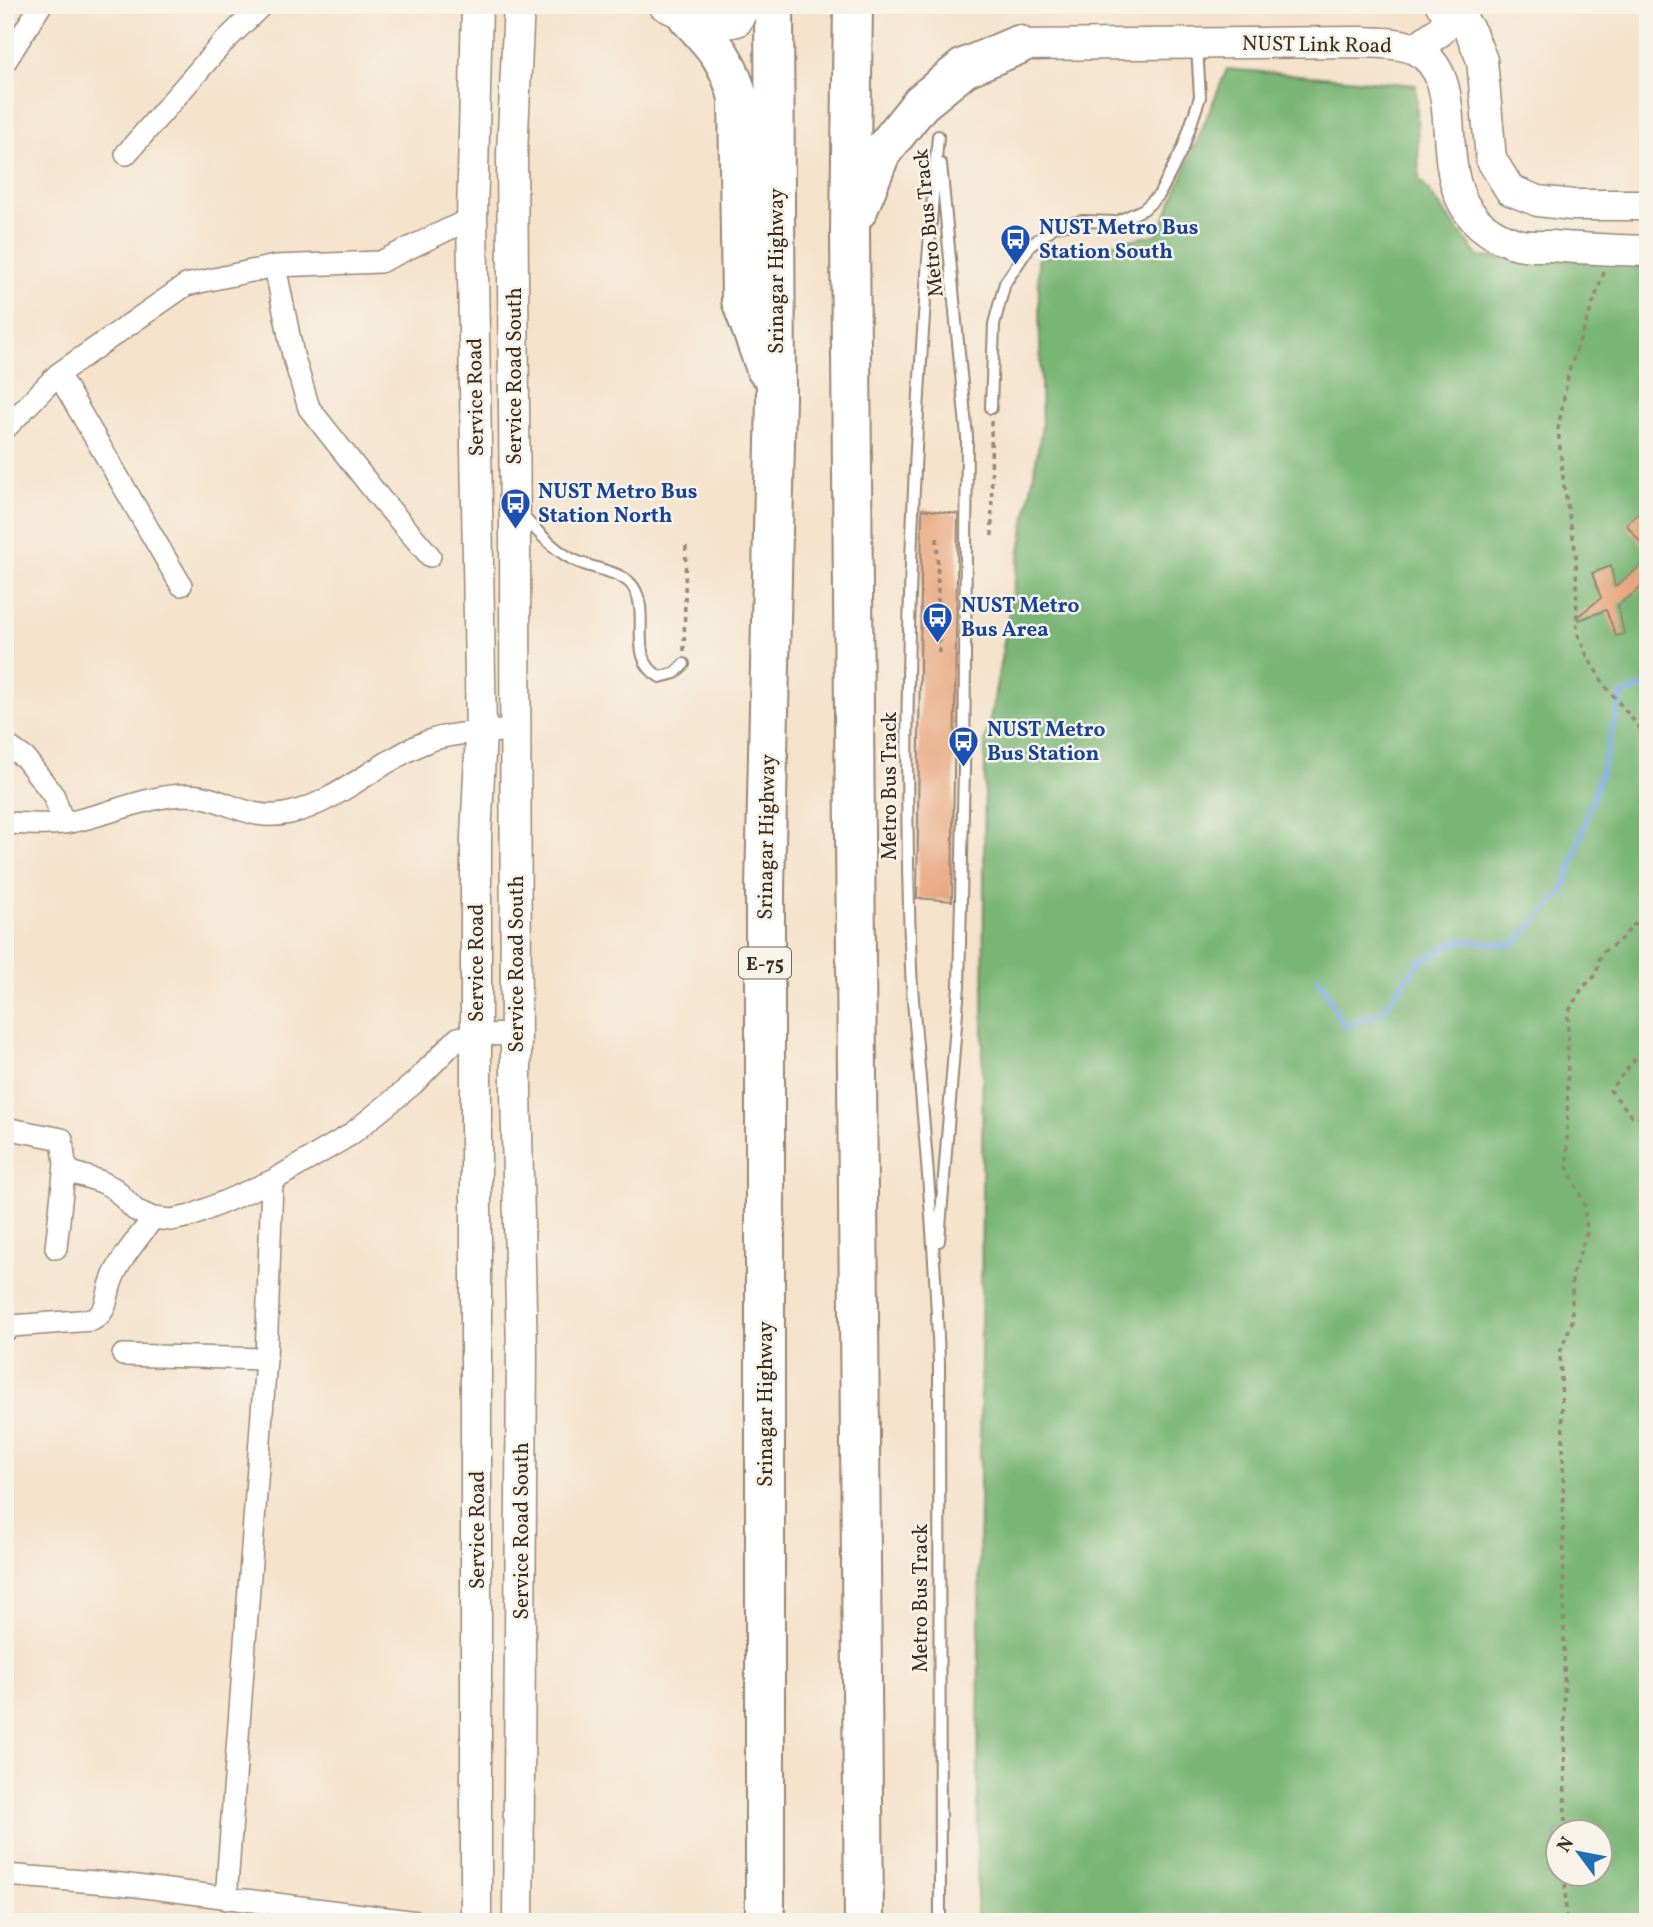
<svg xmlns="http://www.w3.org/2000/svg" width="1653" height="1927" font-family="Vollkorn,serif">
<rect width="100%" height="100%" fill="#f7f3e8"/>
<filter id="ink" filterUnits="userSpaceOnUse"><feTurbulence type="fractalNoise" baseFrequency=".0143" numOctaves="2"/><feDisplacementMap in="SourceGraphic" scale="14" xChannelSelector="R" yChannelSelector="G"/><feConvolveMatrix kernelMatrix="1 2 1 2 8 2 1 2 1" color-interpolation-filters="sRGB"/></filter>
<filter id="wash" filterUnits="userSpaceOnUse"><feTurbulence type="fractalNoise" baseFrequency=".00686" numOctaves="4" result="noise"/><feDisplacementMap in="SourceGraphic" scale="28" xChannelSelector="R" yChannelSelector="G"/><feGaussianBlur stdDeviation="1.57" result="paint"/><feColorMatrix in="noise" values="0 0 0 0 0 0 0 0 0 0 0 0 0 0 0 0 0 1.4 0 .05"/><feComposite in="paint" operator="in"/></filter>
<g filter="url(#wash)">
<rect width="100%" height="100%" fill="#f5e2cb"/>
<path fill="#79b676" stroke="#5a704a" stroke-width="2" fill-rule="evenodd" d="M1227 69 1416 85 1419 179 1479 257 1648 260V1922H977L985 741 992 710 1042 427 1038 259 1158 234ZM1558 1832H1600V1874H1558Z"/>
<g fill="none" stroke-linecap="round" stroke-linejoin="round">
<path stroke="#75a5df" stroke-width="6" d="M1319 978 1344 1027 1382 1012 1419 962 1460 940 1513 945 1563 892 1600 775 1621 696 1648 684"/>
</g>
<g id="blocks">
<path fill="#e7a67d" d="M1648 506V552L1626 524Z
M922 509 958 514 952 901 917 898Z
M1648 560V582L1618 605 1624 634 1616 636 1606 610 1579 620 1577 617 1601 598 1592 573 1611 566 1615 587Z"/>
</g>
</g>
<g filter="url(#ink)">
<use href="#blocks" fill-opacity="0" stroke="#988674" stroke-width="2"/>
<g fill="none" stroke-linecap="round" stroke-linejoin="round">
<defs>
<path id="lane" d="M938 136C914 413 900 691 911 969 913 1010 918 1051 921 1092 929 1182 936 1272 939 1363L940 1922
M991 408 994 324 1005 283 1030 246 1055 226 1083 221 1116 222 1144 209 1159 195 1183 148 1200 97 1197 46
M521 515C538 531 554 551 576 561 592 569 624 571 634 588 651 616 626 658 660 677L675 673 684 664
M939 1241 959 986 964 768 967 437 941 164"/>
<path id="street" d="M5 62 41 5
M126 154 220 46 262 5
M275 266 293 355 309 408 379 497 430 556
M58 374 181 585
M5 429 58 374 186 285 275 266 380 262 472 218
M5 744 25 758 54 796 63 823
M5 823C24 823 45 826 64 823 105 817 145 795 188 795 225 796 247 823 290 813 338 802 381 760 426 742 454 731 486 733 515 730
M5 1128 62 1139 65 1164 71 1172 102 1182 115 1189 135 1210 153 1218 171 1220 191 1216 272 1181 350 1135 413 1084 458 1038 476 1034 516 1035
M56 1248 65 1164
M5 1331 12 1326 92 1320C108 1312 106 1298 111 1283 119 1259 138 1239 153 1218
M123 1355 266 1359
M5 1875 121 1884 417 1922
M226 1899 266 1359 272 1181"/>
<path id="secondary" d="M664 5C686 16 712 28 737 21L745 5
M1441 5 1457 11 1471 33 1482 60 1491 159 1510 190 1538 201 1572 205H1648
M1018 45 1362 42C1379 43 1399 42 1414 49 1483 81 1407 208 1514 243 1525 247 1540 246 1552 246 1584 249 1616 250 1648 251
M1415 49 1440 31 1460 5
M476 1922V838L481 733 472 218 477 5
M518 1922 522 1351 516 1091 515 530 512 154 519 5"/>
<path id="highway" d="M853 5 850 230 864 1922
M688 17C714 45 728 59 738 98L741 300 766 369
M858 210 881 153 921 103 964 68 1018 45
M765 1922V888L776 398 774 5"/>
</defs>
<use href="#lane" stroke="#988674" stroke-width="14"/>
<use href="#street" stroke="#988674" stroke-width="24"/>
<use href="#secondary" stroke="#988674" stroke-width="33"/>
<use href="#highway" stroke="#988674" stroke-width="42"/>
<path stroke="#988674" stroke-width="3.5" stroke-dasharray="5 5" stroke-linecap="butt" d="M1604 272 1569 371 1558 429 1564 487 1576 554 1577 632 1588 658 1606 687 1648 738
M991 421 992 538
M937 538 939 654
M684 651 686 543
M1648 1043 1610 1090 1632 1116 1648 1120
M1565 1832 1563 1438 1560 1352 1572 1322V1276L1587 1232 1584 1203 1567 1167 1568 1013 1582 988 1596 975 1601 953 1618 942 1648 910
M1565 1874 1566 1922"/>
<use href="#lane" stroke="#fff" stroke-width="10"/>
<use href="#street" stroke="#fff" stroke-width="21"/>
<use href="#secondary" stroke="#fff" stroke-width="30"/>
<use href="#highway" stroke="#fff" stroke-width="38"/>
</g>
</g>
<defs>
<symbol id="bus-pin" viewBox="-11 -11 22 30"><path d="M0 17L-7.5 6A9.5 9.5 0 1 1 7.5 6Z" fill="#1a4fb4" stroke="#f7f3e8"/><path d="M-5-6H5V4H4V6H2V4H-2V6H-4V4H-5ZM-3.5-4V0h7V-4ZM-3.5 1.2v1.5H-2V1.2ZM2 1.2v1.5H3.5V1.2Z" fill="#fff"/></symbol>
</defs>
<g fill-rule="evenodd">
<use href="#bus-pin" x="998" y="222" width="35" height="47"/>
<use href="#bus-pin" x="498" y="486" width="35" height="47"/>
<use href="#bus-pin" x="920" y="600" width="35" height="47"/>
<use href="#bus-pin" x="946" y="724" width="35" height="47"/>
</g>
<g text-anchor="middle" stroke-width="5" stroke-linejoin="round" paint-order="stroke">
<rect fill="#f7f3e8" stroke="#73665b" stroke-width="2" x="739" y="947.5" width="52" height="31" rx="5"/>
<g font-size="19" font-weight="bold" fill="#3b2a1e">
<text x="765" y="970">E-75</text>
</g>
<g font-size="21" fill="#3b2a1e" stroke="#f7f3e8">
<text transform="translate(1317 44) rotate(1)" y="7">NUST Link Road</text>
<text transform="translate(928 223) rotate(-96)" y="7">Metro Bus Track</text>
<text transform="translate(776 271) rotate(-90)" y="7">Srinagar Highway</text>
<text transform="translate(514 376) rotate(-90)" y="7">Service Road South</text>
<text transform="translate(475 397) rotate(-91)" y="7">Service Road</text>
<text transform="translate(889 786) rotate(-90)" y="7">Metro Bus Track</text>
<text transform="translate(766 837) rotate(-89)" y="7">Srinagar Highway</text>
<text transform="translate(476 963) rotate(-90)" y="7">Service Road</text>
<text transform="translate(516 964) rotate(-90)" y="7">Service Road South</text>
<text transform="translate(765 1404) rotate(-90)" y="7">Srinagar Highway</text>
<text transform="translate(477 1530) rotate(-90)" y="7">Service Road</text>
<text transform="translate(521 1531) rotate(-90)" y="7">Service Road South</text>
<text transform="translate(920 1598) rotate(-90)" y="7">Metro Bus Track</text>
</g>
<g font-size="21" font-weight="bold" fill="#164399" stroke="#f7f3e8" text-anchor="start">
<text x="1039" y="234">NUST Metro Bus<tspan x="1039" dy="24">Station South</tspan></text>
<text x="538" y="498">NUST Metro Bus<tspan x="538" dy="24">Station North</tspan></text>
<text x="961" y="612">NUST Metro<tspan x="961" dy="24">Bus Area</tspan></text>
<text x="987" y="736">NUST Metro<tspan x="987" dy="24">Bus Station</tspan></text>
</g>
</g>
<rect width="1653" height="1927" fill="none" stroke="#f7f3e8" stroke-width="28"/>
<g transform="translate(1579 1853) rotate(302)"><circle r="33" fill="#f7f3e8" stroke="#aca397" stroke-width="2"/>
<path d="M0-5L12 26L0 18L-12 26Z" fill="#1f6fb2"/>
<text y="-10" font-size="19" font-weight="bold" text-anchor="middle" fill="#3b2a1e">N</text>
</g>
</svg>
